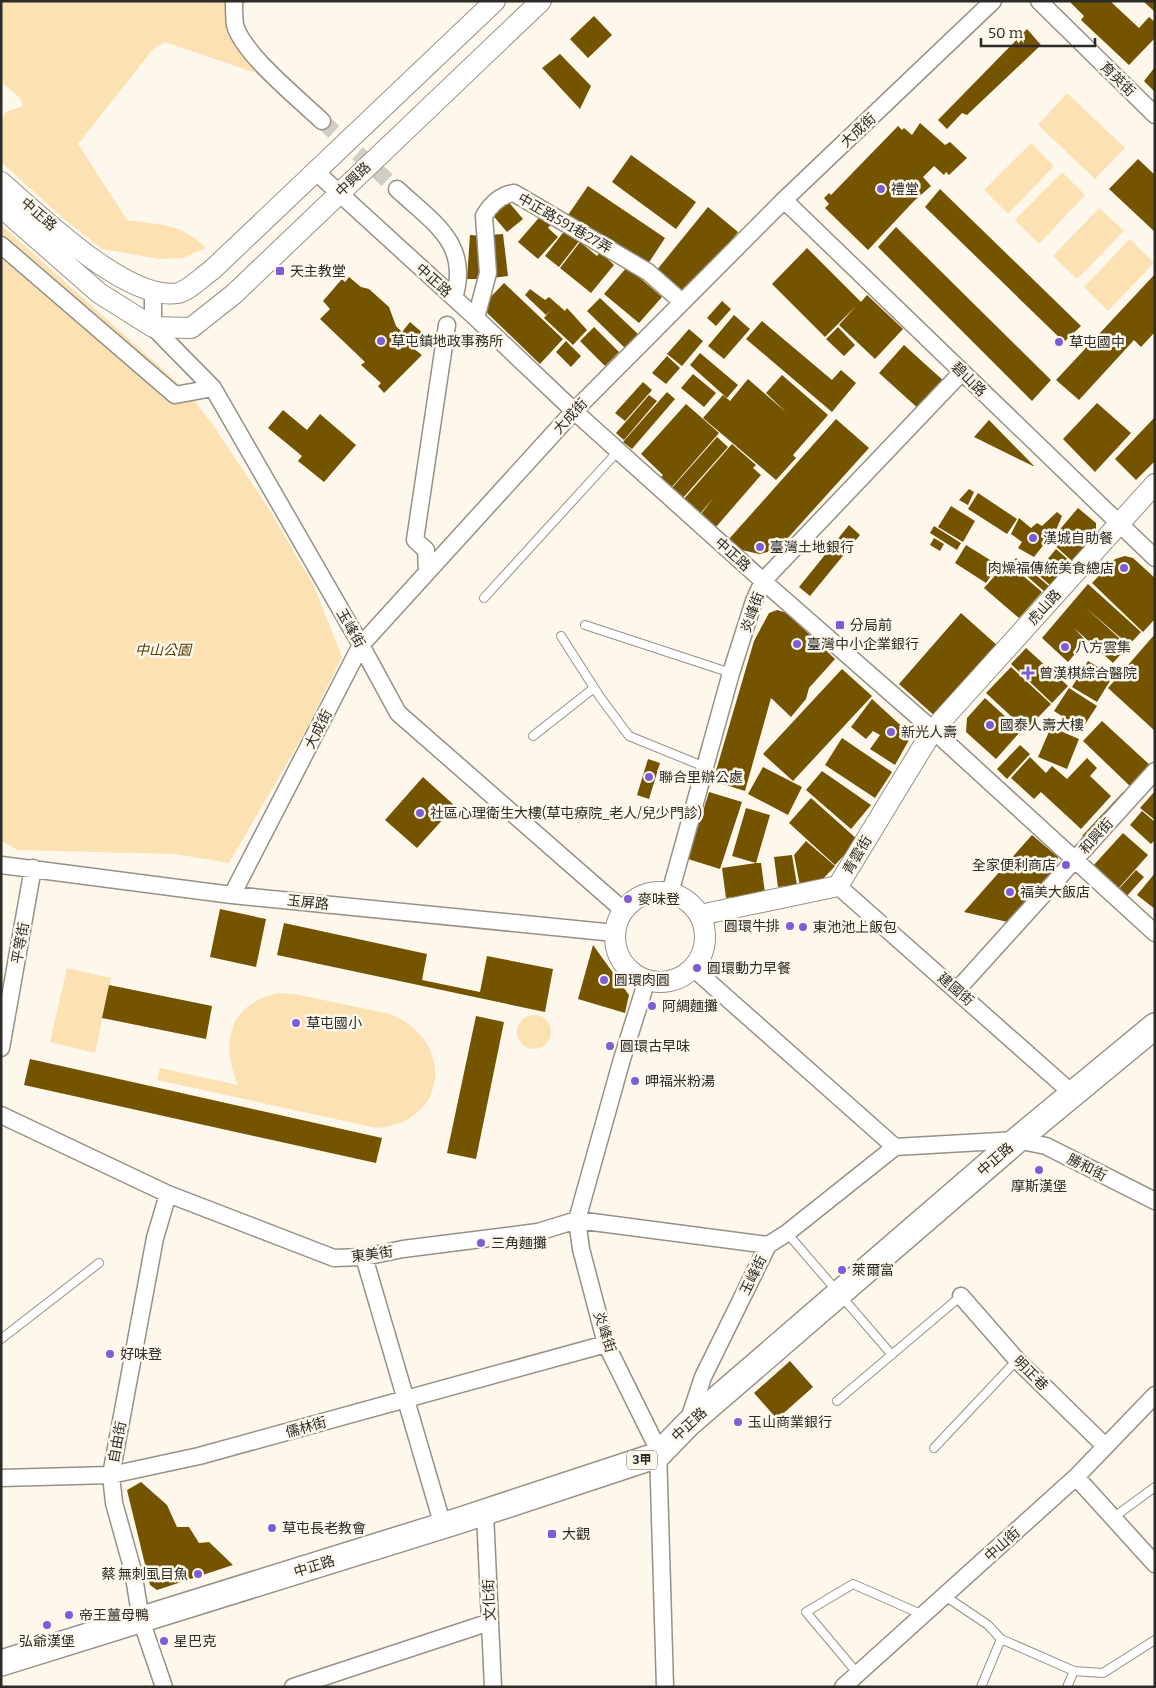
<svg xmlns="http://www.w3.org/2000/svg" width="1156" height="1688" font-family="Bitter,'Noto Sans TC',serif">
<rect width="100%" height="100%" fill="#fdf7ec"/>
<path fill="#fce2b3" d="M1 1H236L235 17 271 78 165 42 154 48 78 144 127 220C161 225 181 223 206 248L183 258 159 259 102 249 64 219 1 162V119L6 112 23 106 20 98 1 82Z
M1067 93 1125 148 1095 179 1038 125Z
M1031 143 1054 166 1008 214 984 190Z
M1062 172 1085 195 1039 244 1015 220Z
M1099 208 1124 231 1077 279 1053 256Z
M1 225 187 391 213 425 269 509 314 586 342 657 304 734 229 863 175 854 18 850 1 841Z
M1130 239 1154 263 1108 311 1084 287Z
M67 968 111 978 95 1053 50 1042Z
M279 993 295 994 390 1014C455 1040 449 1122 377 1128L157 1080 160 1068 238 1085C220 1043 229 1003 279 993Z
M517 1032a17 17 0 1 1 34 0a17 17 0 1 1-34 0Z"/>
<path fill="#755400" d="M1069 1H1110L1139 28 1149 17 1155 22V38L1129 65 1081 20 1084 16Z
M1143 1H1155V12Z
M594 16 612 35 588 58 570 39Z
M1027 29 1041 45 967 115 962 113 947 129 938 120Z
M560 54 591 86 580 109 542 68Z
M1155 67V92L1144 81Z
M920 123 945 145 950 142 967 158 949 175 946 172 944 175 934 166 923 177 931 186 914 201 868 250 825 208 829 204 824 198 829 193 831 195 898 126 902 130 904 128 912 135Z
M631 155 696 202 676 229 612 182Z
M1138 159 1155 175V232L1109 189Z
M588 186 665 238 646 267 568 215Z
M940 189 1081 326 1064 342 925 207Z
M506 199 523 219 507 232 490 212Z
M708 207 738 232 686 296 656 271Z
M543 213 553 222 548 228 558 237 538 259 518 242Z
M896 227 1051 380 1032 401 878 247Z
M566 229 580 240 559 267 545 256Z
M503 234 508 276 492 278 487 235Z
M470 235 483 236 482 279H467Z
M580 242 597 256 600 252 614 265 591 293 560 268Z
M807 248 861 302 867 295 903 329 875 359 839 325 856 306 825 337 772 284Z
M627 267 662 297 639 323 604 294Z
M1155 274V332L1141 347 1134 340 1079 400 1056 380Z
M349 277 361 287 369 289 389 307 396 326 402 332 410 322 425 335 413 348 422 355 384 393 378 386 381 383 361 365 365 362 320 319 330 309 323 301 342 279 345 282Z
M504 283 563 339 540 364 481 307Z
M530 289 545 300 549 297 565 311 567 308 587 330 573 345 544 318 552 309 546 315 525 295Z
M600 298 639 335 626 349 587 311Z
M722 301 731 309 716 326 707 318Z
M734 315 750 329 724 359 708 346Z
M762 321 832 380 841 370 856 383 832 412 746 339Z
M594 327 619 352 605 366 580 341Z
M838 327 855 345 844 356 826 339Z
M689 329 703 341 682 366 667 354Z
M566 341 581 356 571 367 556 352Z
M904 345 946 383 921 411 879 373Z
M700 353 738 385 727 398 690 365Z
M667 356 680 368 666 384 652 373Z
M693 374 716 393 704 407 681 388Z
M782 375 828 415 793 455 796 458 776 480 703 418 723 395 730 401 748 379 787 413 766 393Z
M643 382 652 390 625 421 615 413Z
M667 392 675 399 632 449 623 442Z
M649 395 657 401 624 440 616 433Z
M1097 403 1131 433 1095 472 1063 439Z
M686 404 719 433 671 488 660 478 663 475 641 454Z
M283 410 307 430 320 414 356 445 324 482 298 461 302 456 268 428Z
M1155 417V461L1136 480 1115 459Z
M836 419 869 448 777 550 759 554 742 550 729 539Z
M989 420 1034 466H1033L974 437Z
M717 437 728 447 682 499 671 489Z
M732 444 756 465 753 468 761 475 716 527 701 514 714 497 699 515 683 500Z
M969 489 974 492 968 505 959 500Z
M978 493 1017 519 1007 534 968 509Z
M951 506 975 521 963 542 938 527Z
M1078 508 1096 523V535L1073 562 1050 541Z
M1057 512 1062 516 1057 528 1034 557 1018 548 1022 542 1011 534 1019 518 1031 528 1037 523 1042 526Z
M849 525 860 535 810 596 799 587Z
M934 526 961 543 957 550 930 533Z
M934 538 944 544 940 551 930 545Z
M966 545 998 565 986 583 955 563Z
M1056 549 1071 562 1051 586 1036 573Z
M1125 556 1133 558 1155 578V619L1143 632 1092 583 1115 559Z
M1016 558 1050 587 1045 592 1012 563Z
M1007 562 1042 592 1019 618 984 588Z
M1088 584 1141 632 1129 645 1085 607 1128 646 1113 663 1074 628 1086 641 1068 662 1042 638Z
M777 610 787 613 835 659 809 688 806 699 791 717 771 698 745 791 713 781 754 641 769 613Z
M961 613 999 647 936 717 899 684Z
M1155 634V731L1108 688Z
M1026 648 1068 686 1052 703 1011 664Z
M1088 661 1113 676 1097 702 1072 687Z
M1011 667 1051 704 1026 730 986 693Z
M842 669 872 696 793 781 763 754Z
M1069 688 1097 706 1082 729 1054 711Z
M985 698 1021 731 996 759 966 732 967 718Z
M872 699 909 733V740L895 765 870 749 880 735 873 731 866 739 851 727Z
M1102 721 1151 766 1131 787 1083 741Z
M1051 727 1079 739 1067 769 1038 757Z
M842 738 892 772 875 798 825 765Z
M1020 745 1030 754 1007 779 997 769Z
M1030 757 1046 773 1052 766 1067 779 1087 758 1097 768 1090 776 1111 796 1081 829 1041 792 1034 799 1011 778Z
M648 759 660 763 649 799 637 795Z
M763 767 802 787 788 815 748 794Z
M822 771 871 805 851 829 806 790Z
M423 777 455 806 417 848 385 820Z
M1155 791V820L1140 808Z
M709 792 742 802 720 869 688 859Z
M1123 792 1129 798 1088 841 1082 836Z
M811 798 858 840 835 865 789 823Z
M746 808 770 815 756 863H761L765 893 726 898 722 868 756 863 732 856Z
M1142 811 1155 822V840L1151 844 1130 825Z
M1123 833 1148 855 1117 890 1092 867Z
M1032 835 1058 857 1056 872 1012 923 964 912Z
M806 841 835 866 823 879 800 886 794 855Z
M792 855 797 885 778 887 774 857Z
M1136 870 1144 877 1125 898 1117 891Z
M1155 873V909L1137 895Z
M220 909 266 919 256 967 210 957Z
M284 923 427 954 422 980 480 992 487 956 553 969 545 1012 277 955Z
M593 945 629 995 625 1013 578 999Z
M109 985 212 1006 206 1039 102 1018Z
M476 1016 504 1022 476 1159 447 1153Z
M30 1059 382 1138 376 1163 24 1085Z
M790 1361 813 1387 777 1419 754 1393Z
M141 1482 167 1505 177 1527H189L199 1543 209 1542 233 1565 157 1590 150 1585 127 1490Z"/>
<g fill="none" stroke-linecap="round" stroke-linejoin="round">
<path stroke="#d3cec5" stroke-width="16" stroke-dasharray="16 8" stroke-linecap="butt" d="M322 121 397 189"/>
<defs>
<path id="service" d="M484 598 619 450
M585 625 731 673
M561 636 600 697 629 736 705 767
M533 736 594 688
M787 1233 892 1355
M1 1339 99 1263
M837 1401 961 1296
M934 1448 1017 1360
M1114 1517 1155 1487
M945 1596 988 1625 1001 1639 1074 1671
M858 1674 806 1612 853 1584 923 1615
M981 1687 1001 1639
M1067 1687 1074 1671 1103 1673 1155 1640"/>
<path id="minor" d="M234 1C234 9 234 17 235 25 243 54 299 99 322 121
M1039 1 1155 115
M315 171 476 318 574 411 763 581 933 730 1155 933
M397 189C432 222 471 243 454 298
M784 200 1155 558
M1 245 175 395 213 388
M153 293V327L213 388 361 645 398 713 623 910
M476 318 488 273 484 216C491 204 500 195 514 193L648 272 682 302
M427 572 426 550 415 540 447 325
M1 865 232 895 615 933
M838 886 1073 1094
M670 893 731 673 754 601 763 581 962 372
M232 895 361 645 574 411 784 200 993 1
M693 968 895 1147 1017 1140 1046 1146 1155 1201
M647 980 622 1059 577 1220 581 1249 606 1344 658 1449 665 1687
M957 990 1155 771
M1 1048 33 868
M1 1115 168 1194 334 1258 364 1257 403 1249 538 1232 577 1220 768 1245
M364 1257 443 1526
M961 1296 1017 1360 1105 1446
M688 1422 703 1377 768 1245 787 1233 895 1147
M1076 1477 1155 1564
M1 1478 111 1475 199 1456 606 1344
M485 1513 493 1687
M164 1687 141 1620 133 1571 114 1503 111 1475 155 1238 168 1194
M293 1687 490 1622
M843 1687 1076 1477 1155 1395"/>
<path id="tertiary" d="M1 182C38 214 127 302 178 293 188 291 203 276 212 270L495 1
M1 207 99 293 153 327 191 328 234 294 541 1
M615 937a45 45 0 1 1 90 0a45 45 0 1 1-90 0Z
M700 915 838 886 933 730 1155 484"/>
<path id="primary" d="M1 1663 461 1520 658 1455 688 1424 1017 1140 1155 1026"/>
</defs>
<use href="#service" stroke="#969187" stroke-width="10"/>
<use href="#minor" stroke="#969187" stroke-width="19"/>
<use href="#tertiary" stroke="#969187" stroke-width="22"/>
<use href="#primary" stroke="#969187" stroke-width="28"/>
<use href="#service" stroke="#fff" stroke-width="8"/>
<use href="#minor" stroke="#fff" stroke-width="16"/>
<use href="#tertiary" stroke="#fff" stroke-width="20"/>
<use href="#primary" stroke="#fff" stroke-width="25"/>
</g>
<g fill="#7d5dd7" stroke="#fdf7ec" stroke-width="2">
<circle cx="881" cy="189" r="5"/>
<rect x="275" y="266" width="10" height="10" rx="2.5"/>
<circle cx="381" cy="341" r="5"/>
<circle cx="1059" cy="342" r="5"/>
<circle cx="1033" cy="538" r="5"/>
<circle cx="760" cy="547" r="5"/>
<circle cx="1124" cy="568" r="5"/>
<rect x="835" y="620" width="10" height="10" rx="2.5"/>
<circle cx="797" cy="644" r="5"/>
<circle cx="1065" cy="647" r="5"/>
<path d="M1025.5 665.5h5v5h5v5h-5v5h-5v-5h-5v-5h5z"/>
<circle cx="990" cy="725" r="5"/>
<circle cx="891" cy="732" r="5"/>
<circle cx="649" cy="777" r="5"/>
<circle cx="420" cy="813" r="5"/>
<circle cx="1066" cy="865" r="5"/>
<circle cx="1010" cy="892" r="5"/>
<circle cx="628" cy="899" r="5"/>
<circle cx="790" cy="926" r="5"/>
<circle cx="803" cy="927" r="5"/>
<circle cx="697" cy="968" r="5"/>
<circle cx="604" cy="980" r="5"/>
<circle cx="652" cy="1006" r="5"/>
<circle cx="296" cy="1023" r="5"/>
<circle cx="610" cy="1046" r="5"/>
<circle cx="635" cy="1081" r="5"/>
<circle cx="1039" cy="1170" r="5"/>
<circle cx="481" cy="1243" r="5"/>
<circle cx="842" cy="1270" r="5"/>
<circle cx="110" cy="1354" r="5"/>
<circle cx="738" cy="1422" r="5"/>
<circle cx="272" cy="1528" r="5"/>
<rect x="547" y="1529" width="10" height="10" rx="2.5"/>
<circle cx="198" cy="1574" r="5"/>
<circle cx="69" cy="1615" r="5"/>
<circle cx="47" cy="1625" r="5"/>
<circle cx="164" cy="1641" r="5"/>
</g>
<g text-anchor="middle" stroke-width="5" stroke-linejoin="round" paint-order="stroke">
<rect fill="#fdf7ec" stroke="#6b6862" stroke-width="1" x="627" y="1450.5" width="30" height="19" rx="4"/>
<g font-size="12" font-weight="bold" fill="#2d2b27">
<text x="642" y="1464">3甲</text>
</g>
<g font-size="14" fill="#2d2b27" stroke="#fdf7ec">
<text transform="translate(1118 79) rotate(44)" y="5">育英街</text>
<text transform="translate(858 130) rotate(-43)" y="5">大成街</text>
<text transform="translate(353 179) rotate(-44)" y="5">中興路</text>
<text transform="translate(39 214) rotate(41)" y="5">中正路</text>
<text transform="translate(565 223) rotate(30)" y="5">中正路591巷27弄</text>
<text transform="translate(434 280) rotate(42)" y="5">中正路</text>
<text transform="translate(969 379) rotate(44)" y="5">碧山路</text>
<text transform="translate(570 416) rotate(-47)" y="5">大成街</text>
<text transform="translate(733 554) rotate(42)" y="5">中正路</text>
<text transform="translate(1044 607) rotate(-48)" y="5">虎山路</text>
<text transform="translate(752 612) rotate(-70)" y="5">炎峰街</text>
<text transform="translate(351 628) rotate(60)" y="5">玉峰街</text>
<text transform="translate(318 729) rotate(-63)" y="5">大成街</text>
<text transform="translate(1096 836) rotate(-48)" y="5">和興街</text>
<text transform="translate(857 855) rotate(-59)" y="5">青雲街</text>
<text transform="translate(308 902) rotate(6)" y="5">玉屏路</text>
<text transform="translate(20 943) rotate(-80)" y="5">平等街</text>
<text transform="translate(956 989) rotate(41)" y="5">建國街</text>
<text transform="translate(995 1159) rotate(-41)" y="5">中正路</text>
<text transform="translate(1087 1167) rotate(27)" y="5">勝和街</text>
<text transform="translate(372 1254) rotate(-8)" y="5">東美街</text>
<text transform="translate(753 1275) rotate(-64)" y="5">玉峰街</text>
<text transform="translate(605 1332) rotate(72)" y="5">炎峰街</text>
<text transform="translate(1031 1373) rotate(45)" y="5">明正巷</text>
<text transform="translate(689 1424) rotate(-43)" y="5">中正路</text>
<text transform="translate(306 1427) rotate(-16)" y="5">儒林街</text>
<text transform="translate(117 1442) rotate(-79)" y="5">自由街</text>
<text transform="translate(1002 1544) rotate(-42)" y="5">中山街</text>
<text transform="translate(314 1566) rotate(-17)" y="5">中正路</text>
<text transform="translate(489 1600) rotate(-93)" y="5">文化街</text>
</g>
<g font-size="14" fill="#2d2b27" stroke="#fdf7ec" text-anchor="start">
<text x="891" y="194">禮堂</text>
<text x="290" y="276">天主教堂</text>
<text x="391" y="346">草屯鎮地政事務所</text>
<text x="1069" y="347">草屯國中</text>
<text x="1043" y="543">漢城自助餐</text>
<text x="770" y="552">臺灣土地銀行</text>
<text x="1114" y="573" text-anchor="end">肉燥福傳統美食總店</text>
<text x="850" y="630">分局前</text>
<text x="807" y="649">臺灣中小企業銀行</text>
<text x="1075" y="652">八方雲集</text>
<text x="1039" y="678">曾漢棋綜合醫院</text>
<text x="1000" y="730">國泰人壽大樓</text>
<text x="901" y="737">新光人壽</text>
<text x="659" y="782">聯合里辦公處</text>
<text x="430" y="818">社區心理衛生大樓(草屯療院_老人/兒少門診)</text>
<text x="1056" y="870" text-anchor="end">全家便利商店</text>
<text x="1020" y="897">福美大飯店</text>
<text x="638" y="904">麥味登</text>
<text x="780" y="931" text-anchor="end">圓環牛排</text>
<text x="813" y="932">東池池上飯包</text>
<text x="707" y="973">圓環動力早餐</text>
<text x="614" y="985">圓環肉圓</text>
<text x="662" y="1011">阿綢麵攤</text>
<text x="306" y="1028">草屯國小</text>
<text x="620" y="1051">圓環古早味</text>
<text x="645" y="1086">呷福米粉湯</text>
<text x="1039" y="1191" text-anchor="middle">摩斯漢堡</text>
<text x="491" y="1248">三角麵攤</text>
<text x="852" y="1275">萊爾富</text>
<text x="120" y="1359">好味登</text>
<text x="748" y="1427">玉山商業銀行</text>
<text x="282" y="1533">草屯長老教會</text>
<text x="562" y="1539">大觀</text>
<text x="188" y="1579" text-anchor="end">蔡 無刺虱目魚</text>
<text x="79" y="1620">帝王薑母鴨</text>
<text x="47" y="1646" text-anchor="middle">弘爺漢堡</text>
<text x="174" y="1646">星巴克</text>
</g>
<g font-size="14" font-style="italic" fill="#553d03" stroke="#fdf7ec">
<text x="163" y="655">中山公園</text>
</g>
</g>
<rect width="1156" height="1688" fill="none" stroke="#2d2b27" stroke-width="5"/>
<path d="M981 38v8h114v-8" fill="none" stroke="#2d2b27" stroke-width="2.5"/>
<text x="988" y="38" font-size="15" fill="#2d2b27" stroke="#fdf7ec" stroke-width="4" paint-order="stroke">50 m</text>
</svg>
